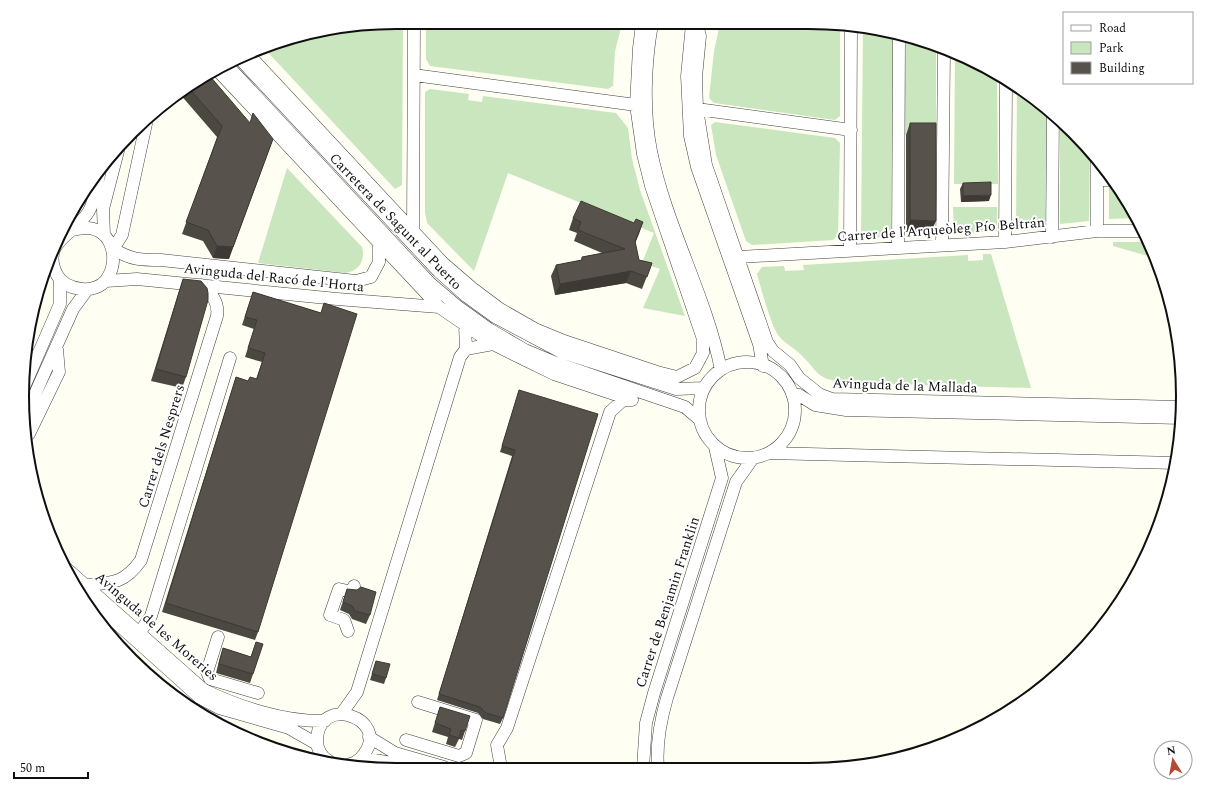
<svg xmlns="http://www.w3.org/2000/svg" width="1205" height="792" font-family="Spectral,serif">
<rect width="100%" height="100%" fill="#fefef2"/>
<path fill="#cae6be" d="M396 22H403L402 185 395 189 264 48 276 42Z
M426 22 622 24 615 51 613 86 608 89 430 66 426 59Z
M720 24 837 25 840 29V116L835 120 714 103 709 98 714 51Z
M863 28 893 36 891 236 861 239Z
M906 40 936 49V135H904Z
M955 55 974 60 997 76 998 184H954Z
M430 89 469 94 468 100 482 102 483 96 616 113 628 128 632 159 640 190 685 316 643 308 660 269 642 263 654 233 508 173 474 271 427 223 425 212V92Z
M1017 89 1047 109 1045 226 1016 228Z
M1060 119 1090 151 1089 221 1060 224Z
M715 122 835 138 840 143 838 235 833 240 752 245 746 241 716 155 711 125Z
M287 168 362 247C366 261 358 272 345 273L258 263Z
M1109 187H1117L1137 218 1109 219Z
M953 207H997V231L954 234Z
M1113 242H1149L1155 258 1113 246Z
M983 254H991L1031 388 850 383C813 379 822 374 799 353 793 347 783 342 778 335 771 325 761 288 757 274L762 267 784 266 785 271 804 270 803 265 968 255V261L983 260Z"/>
<g fill="none" stroke-linecap="round" stroke-linejoin="round">
<defs>
<path id="minor" d="M652 24C645 64 643 111 651 151 666 226 706 295 721 370
M692 24 687 76 690 136 697 167 759 344 763 366
M693 24 698 29 700 36 696 77 697 109 706 165 767 342 773 351 790 365 799 378 819 394 832 399 1181 407
M249 55 443 263 472 288 500 309 535 329 564 341 657 372 677 377 695 368 703 353V339L651 186 643 154 636 105 639 48 642 24
M240 59 438 271 466 296 495 317 561 352 676 389 704 388
M228 66 430 283 457 306 489 329 525 350 556 363 685 407 699 419
M218 71 439 307 493 344 523 359 554 374 632 400
M414 75 636 105
M697 109 851 130
M1097 159V231
M1097 180H1113
M72 230C77 229 83 228 88 228 113 230 120 262 106 280 101 287 91 290 82 289 72 288 62 284 57 275 40 241 75 235 89 211 96 199 97 180 101 167
M413 231 414 22
M104 235 103 209 118 151
M1052 237 1053 113
M1005 242 1006 82
M942 245 944 51
M898 248 899 38
M113 249C132 260 140 260 161 260L356 281 371 277 379 262V244
M113 249 122 235 146 124
M850 251 851 25
M739 257 1005 242 1097 231H1144
M106 281 137 279 337 299 439 307
M465 325 466 349
M699 410a48 48 0 1 1 96 0a48 48 0 1 1-96 0Z
M24 387 60 304V280
M792 394 799 395 815 405 846 410 1181 418
M27 412 73 309 87 290
M29 434 59 372 57 349
M768 453 1176 463
M66 568 204 690C239 707 285 722 325 721
M74 585 200 698 219 708 289 728 317 744
M87 585C113 583 125 583 141 560L217 316C219 302 212 294 201 285
M348 631 344 620 330 615 339 589 352 592 354 586
M140 632 151 616 230 358
M218 637 207 672 210 679 258 693
M342 713 357 692 460 357 466 349 493 344
M369 737 395 753 444 767
M406 740 459 756 466 753 476 720 418 702
M362 758 392 763 407 767
M329 761C322 758 317 749 317 741 317 693 391 718 364 754 359 762 352 764 343 766
M501 768 497 745 507 728 610 412 623 400H632
M643 768 646 723 654 693 722 478 715 447
M658 768C656 744 660 722 667 698L736 482 753 458"/>
</defs>
<use href="#minor" stroke="#424242" stroke-width="13"/>
<use href="#minor" stroke="#fff" stroke-width="12"/>
</g>
<path fill="#4b4741" d="M188 85 250 123 229 259 213 258 203 241 182 234 217 137 179 93Z
M910 123 931 232H906V135Z
M963 183 989 201 961 202 960 189Z
M573 218 634 223 643 222 635 243 639 260 652 263 642 289 626 283 555 295 551 276 556 265 581 260 582 257 602 253 574 241 577 233 569 230Z
M183 279 186 377 182 388 151 381 179 291Z
M253 292 321 313 324 303 258 632 255 640 162 612 236 377 248 381 256 379 262 362 245 357 254 329 242 325Z
M519 390 503 718 500 724 483 719 478 713 437 700 512 456 500 452Z
M347 589 370 615 366 624 352 619 349 614 340 610Z
M256 642 253 674 250 683 216 673 220 657 223 648 251 657Z
M376 661 386 678 384 684 370 680Z
M440 707 465 731 462 740 459 739 455 747 446 744 448 737 432 732Z"/>
<path fill="#3d3a35" d="M273 139 229 259 213 258 217 246Z
M991 195 989 201 961 202 963 196Z
M910 220 936 221 931 232H906Z
M643 222 639 234 631 253 635 241Z
M631 271 626 283 555 295 560 284Z"/>
<path fill="#57534c" stroke="#3d3a35" d="M209 75 250 123 253 113 273 139 233 247 217 246 208 230 186 222 222 126 187 86Z
M910 123H936V221L910 220Z
M991 182V195L963 196V183Z
M581 201 634 223 636 219 643 222 635 241 639 260 652 263 647 277 631 271 560 284 556 265 582 260V257L625 249 578 230 581 222 573 218Z
M183 279 201 281 207 288 208 293V300L186 377 156 369Z
M253 292 321 313 324 303 357 314 258 632 166 603 236 377 248 381 250 377 257 379 265 353 248 348 257 320 245 317Z
M519 390 598 414 503 718 486 713 480 707 439 694 515 450 502 446Z
M361 587 376 592 370 615 355 611 352 606 343 602 347 589 357 590Z
M256 642 263 644 253 674 219 664 223 648 251 657Z
M376 661 390 664 386 678 372 674Z
M440 707 470 716 465 731 461 730 459 738 449 735 451 729 435 723Z"/>
<g text-anchor="middle" stroke-width="4" stroke-linejoin="round" paint-order="stroke">
<g font-size="14" fill="#0f0f0f" stroke="#fff">
<text transform="translate(396 221) rotate(46)" y="5">Carretera de Sagunt al Puerto</text>
<text transform="translate(941 229) rotate(-4)" y="5">Carrer de l'Arqueòleg Pío Beltrán</text>
<text transform="translate(274 277) rotate(6)" y="5">Avinguda del Racó de l'Horta</text>
<text transform="translate(905 385) rotate(2)" y="5">Avinguda de la Mallada</text>
<text transform="translate(161 446) rotate(-73)" y="5">Carrer dels Nesprers</text>
<text transform="translate(667 602) rotate(-72)" y="5">Carrer de Benjamin Franklin</text>
<text transform="translate(157 626) rotate(41)" y="5">Avinguda de les Moreries</text>
</g>
</g>
<path d="M0 0H1205V792H0ZM396 29H809A367 367 0 0 1 1176 396V396A367 367 0 0 1 809 763H396A367 367 0 0 1 29 396V396A367 367 0 0 1 396 29Z" fill="#fff" fill-rule="evenodd"/>
<path fill="none" stroke="#0f0f0f" stroke-width="2" d="M396 29H809A367 367 0 0 1 1176 396V396A367 367 0 0 1 809 763H396A367 367 0 0 1 29 396V396A367 367 0 0 1 396 29Z"/>
<rect x="1063" y="12" width="130" height="72" fill="#ffffff" stroke="#9f9f9f"/>
<rect x="1071" y="25" width="20" height="6" fill="#ffffff" stroke="#9f9f9f"/>
<text x="1099" y="32" font-size="12" fill="#0f0f0f">Road</text>
<rect x="1071" y="42" width="20" height="12" fill="#cae6be" stroke="#9f9f9f"/>
<text x="1099" y="52" font-size="12" fill="#0f0f0f">Park</text>
<rect x="1071" y="62" width="20" height="12" fill="#57534c" stroke="#9f9f9f"/>
<text x="1099" y="72" font-size="12" fill="#0f0f0f">Building</text>
<g transform="translate(1173 760) rotate(349)"><circle r="19" fill="#ffffff" stroke="#9f9f9f"/>
<path d="M0-3L7 15L0 10L-7 15Z" fill="#b34933"/>
<text y="-6" font-size="11" font-weight="bold" text-anchor="middle" fill="#0f0f0f">N</text>
</g>
<path d="M14 772v6h74v-6" fill="none" stroke="#0f0f0f" stroke-width="2"/>
<text x="20" y="772" font-size="12" fill="#0f0f0f" stroke="#ffffff" stroke-width="3" paint-order="stroke">50 m</text>
</svg>
